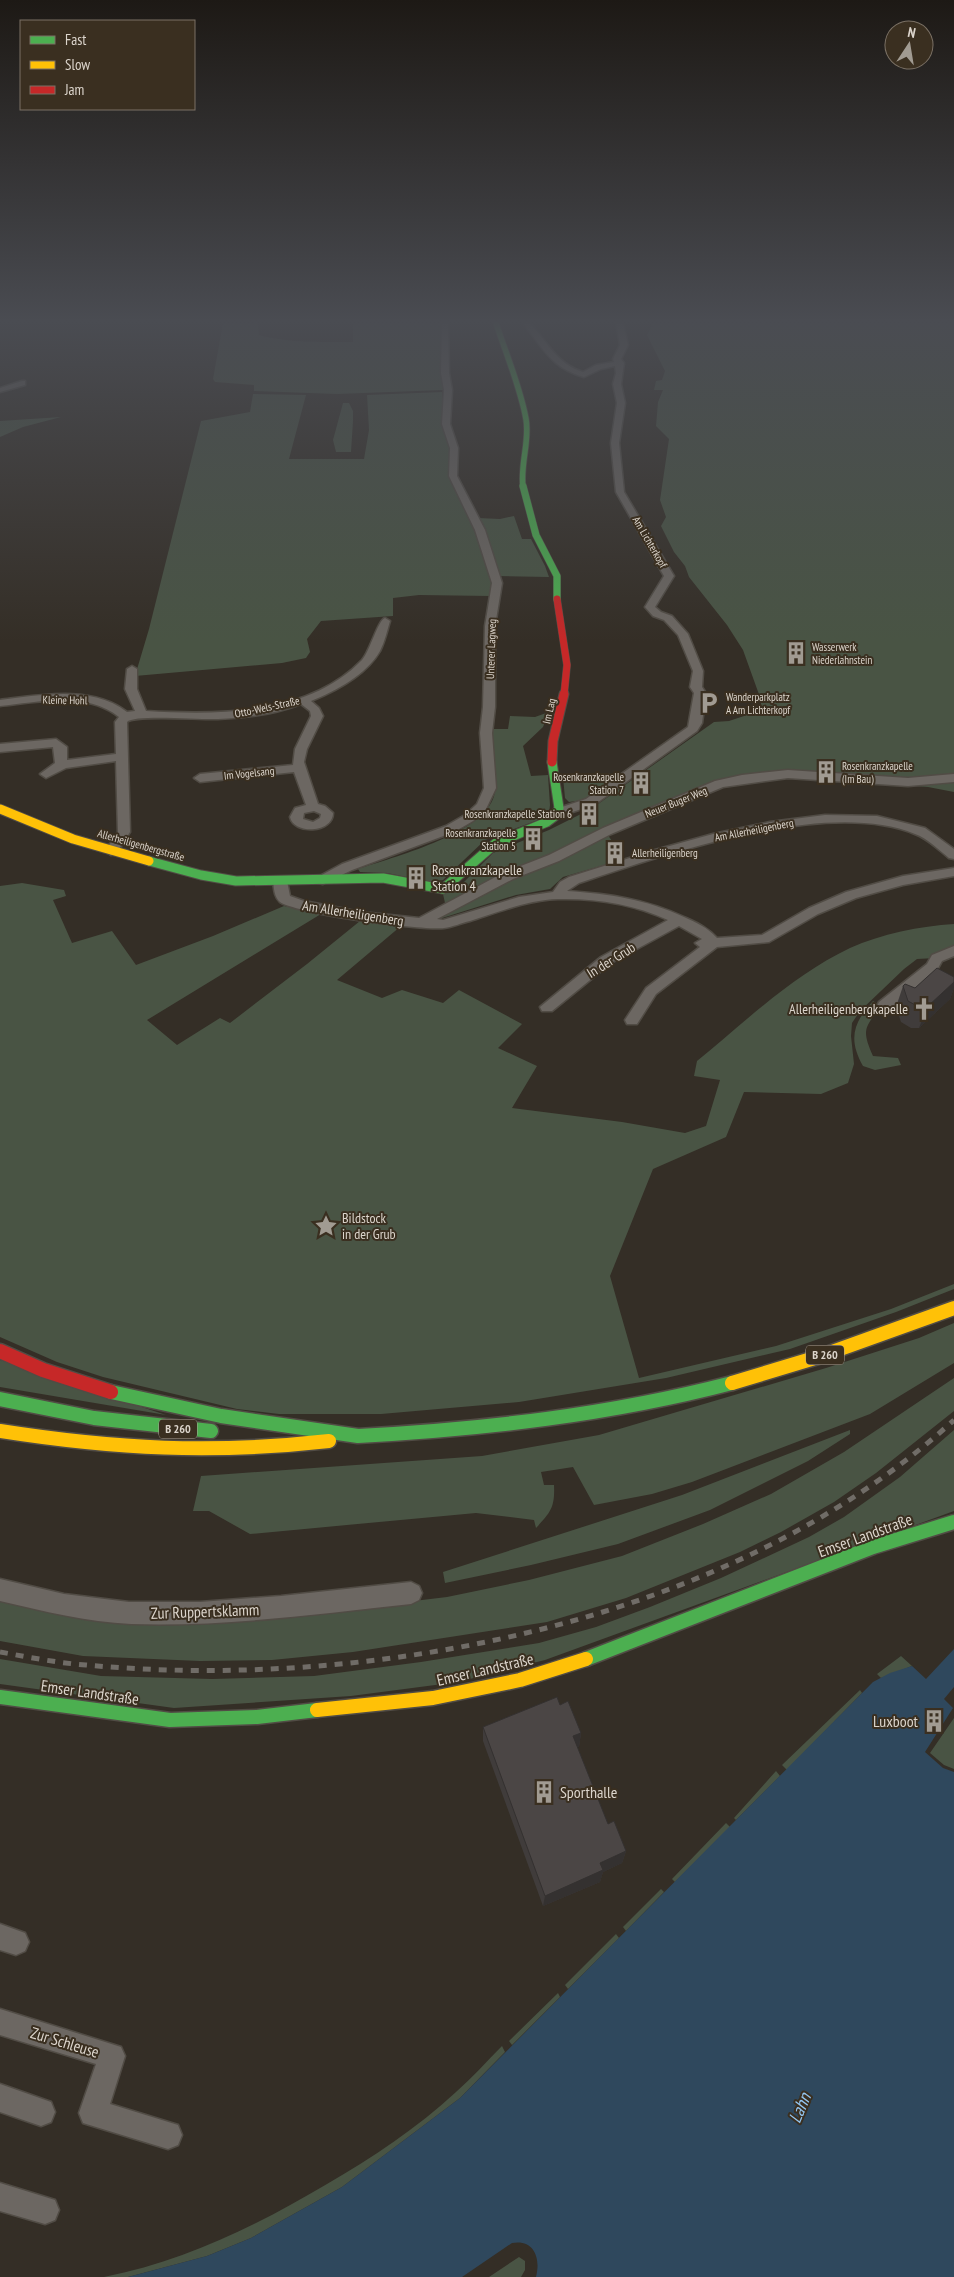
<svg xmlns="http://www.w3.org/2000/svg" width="954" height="2277" font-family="'PT Sans Narrow',sans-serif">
<rect width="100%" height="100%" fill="#342e26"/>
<path fill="#495444" d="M223 323H258L259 335C288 343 322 342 353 342V323H441L443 390 337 394 254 391V385L215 382 213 379Z
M653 323H954V792L928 787 795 777 721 787 607 834 625 859 563 877 550 889 516 895 439 919 438 917 450 909 445 903 443 894 456 890 493 853 549 830 591 809 714 722 729 721 753 713 761 705V700L743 650 727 625 689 577 685 566 674 552 661 526 666 517 660 500 669 439 656 426 658 402 663 390H654L656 381 662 380 665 371 647 335Z
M442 392V424L450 448 449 476 475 530 494 583 491 596 419 595 393 598V616L321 621 307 639 310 652 306 658 282 663 135 676 149 629 201 421 250 412 253 394 306 395 289 459H364L369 430 367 395Z
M343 403H349L353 411V421L351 452H336L333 440Z
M61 417 23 427 0 437V421Z
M514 516 522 539H531L545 566 549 577 499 576 478 518 500 519Z
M549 712H554L552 717H547L543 727 523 746 531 776 548 775 550 805 549 813 538 820 485 840 443 880 431 882 387 873 360 872 358 869C393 857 479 835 493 799 498 787 493 776 490 765H495L491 729H508L510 716 535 717Z
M602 773 622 775 583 800 569 802 565 798 563 777Z
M22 883 64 890 66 896 53 900 72 943 112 931 136 965 213 936 284 906 321 914 147 1020 177 1045 220 1018 230 1023 307 964 360 921 401 926 337 980 382 998 402 990 443 1003 459 990 522 1024 498 1048 537 1066 512 1108 622 1122 685 1133 706 1126 720 1080 694 1076 697 1061C746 1021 793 975 850 948 881 934 920 926 954 924V957L917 959 904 969 860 1011 852 1023 851 1036 854 1064 848 1083 821 1094 744 1092 726 1137 653 1169 610 1276 639 1378 776 1346 891 1309 954 1284V1289L896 1312 790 1349 666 1378 519 1402 381 1414H279L237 1409 103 1377 57 1362 0 1337V886Z
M873 1001 881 1006C865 1028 861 1029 873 1056L898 1058 901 1065 875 1070 863 1066C848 1039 853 1023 873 1001Z
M954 1323V1363L870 1414 692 1482 652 1494 594 1505 573 1467 541 1472 544 1485H554C555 1507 551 1512 536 1528L534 1520 476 1513 250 1534 209 1511H193L201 1476 482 1456 599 1435 826 1368 919 1338Z
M0 1360 166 1415 0 1387Z
M954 1378V1411L876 1473 834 1502 781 1532 740 1552 626 1598 547 1622 353 1652 272 1660 200 1661 83 1656 0 1641V1599L289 1616 447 1597 529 1580 622 1556 703 1524 771 1494 844 1452Z
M850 1430V1434L808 1461 710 1510 618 1544 531 1565 445 1583 443 1572 682 1495Z
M954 1430V1511L545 1660 458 1682 351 1696 174 1708 0 1684V1659L101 1676 212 1679 314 1676 421 1662 539 1643 596 1627 650 1607 721 1578 809 1537 844 1517 900 1477Z
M901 1656 912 1666 881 1678 877 1674Z
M860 1690 862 1693 787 1770 782 1765Z
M954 1718V1769L944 1765 930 1753Z
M776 1771 780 1776 736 1820 734 1818Z
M726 1823 730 1827 675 1882 672 1879Z
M661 1889 664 1892 626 1931 623 1927Z
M616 1934 619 1938 568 1989 565 1985Z
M558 1993 560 1997 512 2045 509 2041Z
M502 2046 505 2052 460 2098 342 2187 251 2238 207 2256 128 2277H104C185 2261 256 2226 327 2184 372 2158 417 2128 456 2092 472 2078 487 2061 502 2046Z
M519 2257 525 2261V2270L521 2277H489Z"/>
<path fill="#2f485d" d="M954 1649V1687L944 1699 953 1708 925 1752 943 1768 954 1772V2277H536C541 2258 534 2239 512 2243L462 2277H128L207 2256 251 2238 342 2187 460 2098 873 1682 890 1673 912 1666 926 1679Z"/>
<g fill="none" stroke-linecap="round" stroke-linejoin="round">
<defs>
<path id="street" d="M442 323H448L449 373 452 390 450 424 458 448 457 476 485 530 502 583 495 626V707L492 733 496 788 486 809 473 821 454 832 352 870 323 884 318 883 316 880 318 877 342 864 446 826 465 815 477 804 484 788 480 733 483 707 485 626 492 583 475 530 449 476 450 448 442 424 444 390 441 373Z
M523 323H530C548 343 557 364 583 372L596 365 614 362 613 359 620 345 616 323H623L628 345 621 359 624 363 621 384 625 403 619 443 624 492 674 576 655 607 661 612 672 616 688 634 703 671 702 687 706 693 702 723 697 731 594 805 557 817 553 816 551 813 553 810 586 799 688 727 694 693 690 687 693 671 678 635 664 620 653 616 645 607 664 576 616 492 611 443 617 403 613 384 616 373 615 366 601 369 584 377C551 368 543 348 523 323Z
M22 381H25V385L0 392V388Z
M385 618 390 621C387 631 385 641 380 651 366 675 336 691 311 701L319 708 323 716 307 749 304 762 318 804 325 806 333 813C333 833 294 835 290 817L295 808 306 805 294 772 200 782 194 778 200 774 293 765 295 749 311 716 310 711 301 704C275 714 246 718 218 719 202 720 134 714 127 722L130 832 116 854 111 855 105 851 118 832 116 761 66 768 46 778 40 774 55 763 53 747 0 752V744L56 739 67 747V760L116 754 115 722 119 717C87 691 38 702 0 706V700C40 695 93 685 127 712L135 711 125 689 127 669 132 666 137 669V689L146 711C218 715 308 716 362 660 370 651 378 620 385 618ZM314 811 321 814 320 818 313 822 303 819 304 813Z
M788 770 908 778 954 774V782L908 786 788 778 723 787 611 834 559 861 513 879 437 919 443 920 519 897 553 892 560 882 569 877 655 850 713 834 770 822 825 815 877 816 925 828 954 849V859L949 858C939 850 927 838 915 834 828 798 666 854 579 883L567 891C610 894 645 899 684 917 697 923 707 927 717 938L762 935 809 908 846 892 903 876 954 868V876L903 885 856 898 818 914 769 942 717 947 656 994 637 1024H627L625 1020 646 988 700 947 695 943 702 939 679 926 611 963 552 1011H542L540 1007 601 957 668 920C634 904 595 898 558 899 528 900 498 912 470 921 461 923 453 927 444 928 423 931 294 913 280 902 274 897 274 888 273 881L280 877 287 881 290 896 304 901 361 912 419 918 503 873 549 855 603 828 715 781 742 775Z
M954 946V956L942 961 937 970 889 1010H879L877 1006 879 1002 927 964 932 955Z
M0 1579 64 1594 129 1602H200L281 1596 411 1582 419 1586 422 1593 419 1600 411 1604C318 1614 224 1627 131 1624 87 1622 43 1611 0 1601Z
M0 1924 25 1933 29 1942 25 1951 16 1955 0 1950Z
M0 2009 121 2047 125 2056 110 2104 178 2125 182 2135 178 2145 168 2149 83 2123 79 2113 96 2064 0 2035Z
M0 2084 51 2102 55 2112 51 2122 41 2126 0 2112Z
M0 2183 55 2200 59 2210 55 2220 45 2224 0 2211Z"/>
<path id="fast-far3" d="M496 323C506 354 520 386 526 419 530 441 520 464 523 487"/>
<path id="fast-far2" d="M523 486 536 535 557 576V599"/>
<path id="fast-far1" d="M149 861 201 875 236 881 383 878 443 889 496 843 547 822 555 816 559 808 552 762"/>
<path id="fast" d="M111 1392 221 1416 358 1436
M0 1399 94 1418 211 1431
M358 1436C485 1429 609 1415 732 1383
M586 1659 873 1547 954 1522
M0 1697 170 1720 257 1717 317 1710"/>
<path id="slow-far1" d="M0 809 73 839 149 861"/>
<path id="slow" d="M732 1383 818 1357 954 1308
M0 1431C115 1449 213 1454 329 1441
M317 1710 433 1698 520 1680 586 1659"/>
<path id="jam-far2" d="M557 599 567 665 564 695"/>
<path id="jam-far1" d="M552 762 553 741 564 694"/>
<path id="jam" d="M0 1351 43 1370 111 1392"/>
</defs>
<use href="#street" stroke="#514c45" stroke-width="3"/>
<use href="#fast-far3" stroke="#514c45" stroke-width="7"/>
<use href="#fast-far2" stroke="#514c45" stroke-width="8"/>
<use href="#fast-far1" stroke="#514c45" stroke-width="11"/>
<use href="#fast" stroke="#514c45" stroke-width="17"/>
<use href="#slow-far1" stroke="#514c45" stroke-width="11"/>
<use href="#slow" stroke="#514c45" stroke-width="17"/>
<use href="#jam-far2" stroke="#514c45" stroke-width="8"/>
<use href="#jam-far1" stroke="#514c45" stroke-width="11"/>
<use href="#jam" stroke="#514c45" stroke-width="17"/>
<use href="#street" fill="#6c6762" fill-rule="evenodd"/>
<use href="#fast-far3" stroke="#4caf50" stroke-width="5.5"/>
<use href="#fast-far2" stroke="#4caf50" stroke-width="7"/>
<use href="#fast-far1" stroke="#4caf50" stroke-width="9"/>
<use href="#fast" stroke="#4caf50" stroke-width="14"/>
<use href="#slow-far1" stroke="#ffc107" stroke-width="9"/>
<use href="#slow" stroke="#ffc107" stroke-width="14"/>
<use href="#jam-far2" stroke="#c62828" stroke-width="7"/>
<use href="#jam-far1" stroke="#c62828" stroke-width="9"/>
<use href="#jam" stroke="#c62828" stroke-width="14"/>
<path stroke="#706c67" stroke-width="5" stroke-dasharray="8 8" stroke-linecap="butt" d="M0 1652C28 1657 57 1663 86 1665 376 1692 734 1621 954 1420"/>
</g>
<path fill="#403c3b" d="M954 977V988L950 999 919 1028H911L901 1022 896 1007 903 986 915 988Z
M560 1705 581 1733 579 1747H577L608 1824 626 1851 622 1863 603 1872 600 1882 543 1906 483 1741V1727Z"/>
<path fill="#343130" d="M954 982V988L950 999 919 1028 927 1007Z
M581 1733 579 1747 570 1750 573 1736Z
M626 1851 622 1863 603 1872 600 1882 543 1906 545 1896 600 1863Z"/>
<path fill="#4b4645" stroke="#343130" d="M937 968 954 977V982L927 1007H919L908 1001 903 986 905 984 915 988Z
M557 1697 560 1705 568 1701 581 1733 573 1736 608 1824 614 1821 626 1851 600 1863 603 1870 545 1896 483 1727Z"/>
<linearGradient id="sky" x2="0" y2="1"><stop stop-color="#1d1915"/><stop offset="0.5" stop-color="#4a4c52"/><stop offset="1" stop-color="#4a4c52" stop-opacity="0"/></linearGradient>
<rect width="954" height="642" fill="url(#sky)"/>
<defs>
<symbol id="building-bare" viewBox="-9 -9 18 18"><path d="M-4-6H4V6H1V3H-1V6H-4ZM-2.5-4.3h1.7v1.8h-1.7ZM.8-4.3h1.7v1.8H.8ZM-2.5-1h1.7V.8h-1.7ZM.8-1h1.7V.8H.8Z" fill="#a19b92" stroke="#3a2f20" stroke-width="2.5" paint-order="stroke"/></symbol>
<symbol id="parking-bare" viewBox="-9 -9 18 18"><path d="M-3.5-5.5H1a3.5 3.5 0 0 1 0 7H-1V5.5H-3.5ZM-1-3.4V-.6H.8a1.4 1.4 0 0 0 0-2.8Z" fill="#a19b92" stroke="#3a2f20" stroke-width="2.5" paint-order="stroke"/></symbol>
<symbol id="church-bare" viewBox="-9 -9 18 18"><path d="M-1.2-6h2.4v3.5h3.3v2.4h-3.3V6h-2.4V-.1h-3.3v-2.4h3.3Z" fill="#a19b92" stroke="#3a2f20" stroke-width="2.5" paint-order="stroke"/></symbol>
<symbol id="sight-bare" viewBox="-9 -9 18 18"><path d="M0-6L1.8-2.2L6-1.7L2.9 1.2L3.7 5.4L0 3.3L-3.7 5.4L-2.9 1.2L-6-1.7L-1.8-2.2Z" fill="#a19b92" stroke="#3a2f20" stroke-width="2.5" paint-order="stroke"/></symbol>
</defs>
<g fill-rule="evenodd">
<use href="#building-bare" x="780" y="637" width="32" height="32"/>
<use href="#parking-bare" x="693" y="687" width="32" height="32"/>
<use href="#building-bare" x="810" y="756" width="32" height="32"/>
<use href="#building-bare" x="625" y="767" width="32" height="32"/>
<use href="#building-bare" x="573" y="798" width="32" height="32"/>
<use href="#building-bare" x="517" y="823" width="32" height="32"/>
<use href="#building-bare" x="599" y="837" width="32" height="32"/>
<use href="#building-bare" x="400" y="862" width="32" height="32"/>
<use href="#church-bare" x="908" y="993" width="32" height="32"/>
<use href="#sight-bare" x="310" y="1210" width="32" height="32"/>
<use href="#building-bare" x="918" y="1705" width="32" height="32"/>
<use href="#building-bare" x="528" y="1776" width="32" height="32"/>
</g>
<g text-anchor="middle" stroke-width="4" stroke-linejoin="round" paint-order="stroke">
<g font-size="11" fill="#dcd5cc" stroke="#3a2f20">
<text transform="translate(650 542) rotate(60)" y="4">Am Lichterkopf</text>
<text transform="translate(491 649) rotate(-88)" y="4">Unterer Lagweg</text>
<text transform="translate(65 700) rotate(1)" y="4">Kleine Hohl</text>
<text transform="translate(267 707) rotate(-12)" y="4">Otto-Wels-Straße</text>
<text transform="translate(549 711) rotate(-77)" y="4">Im Lag</text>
<text transform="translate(249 773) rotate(-6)" y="4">Im Vogelsang</text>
<text transform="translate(676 802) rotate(-22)" y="4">Neuer Buger Weg</text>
<text transform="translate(754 830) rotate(-11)" y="4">Am Allerheiligenberg</text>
<text transform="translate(141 845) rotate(16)" y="4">Allerheiligenbergstraße</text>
</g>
<g font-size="11" fill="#dcd5cc" stroke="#3a2f20" text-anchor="start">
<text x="812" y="651">Wasserwerk<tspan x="812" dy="13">Niederlahnstein</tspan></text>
<text x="726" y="701">Wanderparkplatz<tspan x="726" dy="13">A Am Lichterkopf</tspan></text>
<text x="842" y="770">Rosenkranzkapelle<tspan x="842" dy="13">(Im Bau)</tspan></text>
<text x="624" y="781" text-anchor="end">Rosenkranzkapelle<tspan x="624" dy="13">Station 7</tspan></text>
<text x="572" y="818" text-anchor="end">Rosenkranzkapelle Station 6</text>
<text x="516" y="837" text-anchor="end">Rosenkranzkapelle<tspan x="516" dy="13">Station 5</tspan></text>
<text x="632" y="857">Allerheiligenberg</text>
</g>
<g fill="#3a2f20" stroke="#aba398" stroke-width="1">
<rect x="806" y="1345.5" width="38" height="19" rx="4"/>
<rect x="159" y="1419.5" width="38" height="19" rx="4"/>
</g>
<g font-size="12" font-weight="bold" fill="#dcd5cc">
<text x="825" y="1359">B 260</text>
<text x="178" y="1433">B 260</text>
</g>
<g font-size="14" fill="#dcd5cc" stroke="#3a2f20" text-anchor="start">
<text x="432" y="875">Rosenkranzkapelle<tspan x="432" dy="16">Station 4</tspan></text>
<text x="908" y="1014" text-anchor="end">Allerheiligenbergkapelle</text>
<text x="342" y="1223">Bildstock<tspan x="342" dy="16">in der Grub</tspan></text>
</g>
<g font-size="14" fill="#dcd5cc" stroke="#3a2f20">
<text transform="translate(353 913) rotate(9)" y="5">Am Allerheiligenberg</text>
<text transform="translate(611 960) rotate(-32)" y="5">In der Grub</text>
</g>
<g font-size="16" fill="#dcd5cc" stroke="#3a2f20">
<text transform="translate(865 1535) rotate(-20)" y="6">Emser Landstraße</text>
<text transform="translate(205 1611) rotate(-2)" y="6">Zur Ruppertsklamm</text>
<text transform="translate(485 1669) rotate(-13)" y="6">Emser Landstraße</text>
<text transform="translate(90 1692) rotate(8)" y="6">Emser Landstraße</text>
<text transform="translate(65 2042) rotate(17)" y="6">Zur Schleuse</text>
</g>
<g font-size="16" fill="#dcd5cc" stroke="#3a2f20" text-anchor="end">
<text x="918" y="1727">Luxboot</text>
<text x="560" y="1798" text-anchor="start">Sporthalle</text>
</g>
<g font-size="18" font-style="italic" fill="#94c6f1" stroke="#3a2f20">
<text transform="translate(800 2108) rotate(-67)" y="6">Lahn</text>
</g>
</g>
<rect x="20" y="20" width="175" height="90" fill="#3a2f20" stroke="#7b7165"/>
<rect x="30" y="36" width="25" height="8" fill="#4caf50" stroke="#7b7165"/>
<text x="65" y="45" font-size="15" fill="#dcd5cc">Fast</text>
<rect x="30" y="61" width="25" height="8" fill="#ffc107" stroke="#7b7165"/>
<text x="65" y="70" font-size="15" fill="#dcd5cc">Slow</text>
<rect x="30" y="86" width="25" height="8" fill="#c62828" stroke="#7b7165"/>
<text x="65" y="95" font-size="15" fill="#dcd5cc">Jam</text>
<g transform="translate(909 45) rotate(12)"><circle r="24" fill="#3a2f20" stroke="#7b7165"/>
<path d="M0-4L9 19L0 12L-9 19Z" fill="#a19b92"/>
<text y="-8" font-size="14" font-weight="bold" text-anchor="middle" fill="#dcd5cc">N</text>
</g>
</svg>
